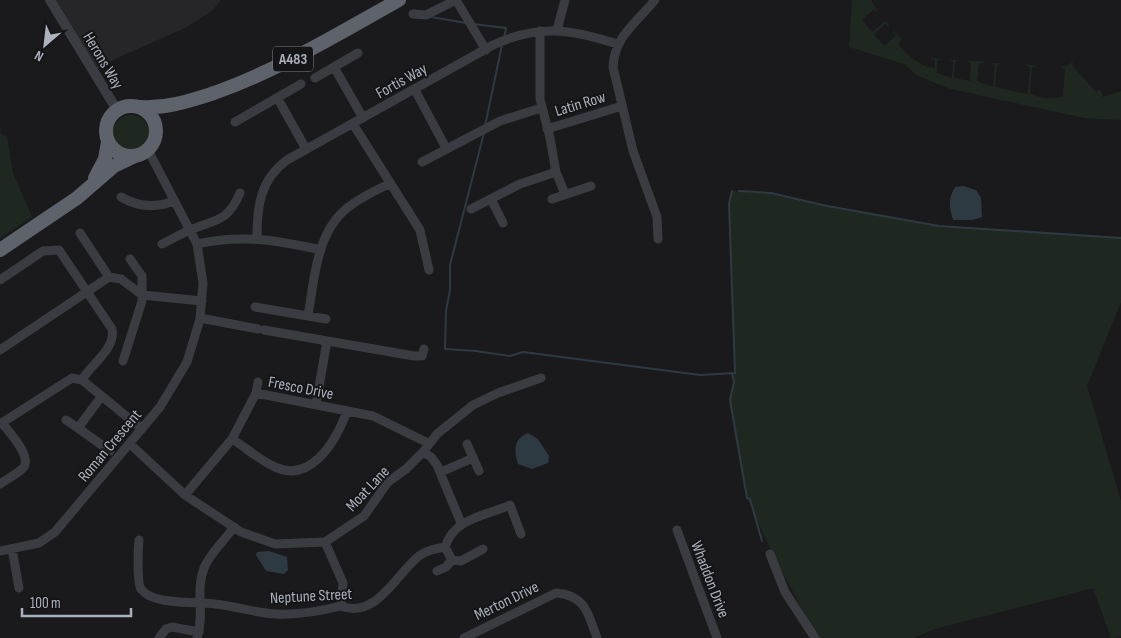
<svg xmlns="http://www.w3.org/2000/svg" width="1121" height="638" font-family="'Sofia Sans Condensed',sans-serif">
<rect width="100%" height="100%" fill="#1a1a1c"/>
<path fill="#262629" d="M50 0H221L212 11 185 28 115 59 95 71Z"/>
<path fill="#1f2820" d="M852 0H871L878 12 873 10 862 20 872 32 884 22 881 18 889 25 888 27 885 24 874 34 884 46 896 36 893 32 894 31 902 39 898 44C907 54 921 68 935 68V60L931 58 942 59 937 61V73L952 78 953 62 949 60H959L955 62 954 78 970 81 971 63 966 61H983L984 63H979L977 81 993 87 995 64 990 63H1000L1001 64 997 65 995 87 1028 94 1030 67 1025 65H1035L1036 67H1032L1030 94C1048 100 1047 98 1063 97L1065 69 1060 67 1067 66 1074 61 1072 65 1096 92 1100 89 1103 97 1121 91V120L1084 118 951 89 918 76 904 64 849 47Z
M113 133a18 18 0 1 1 36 0a18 18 0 1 1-36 0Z
M0 127 1 134 7 137 13 173 32 217 0 238Z
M732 191 771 193 827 206 939 226 1121 238V302L1087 386 1121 501V637L1111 638 1093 588 935 629 914 638H818L773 555 747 498 730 400 734 382 732 373 735 372 729 204Z"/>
<path fill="#2e3a42" d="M963 186 976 190 981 198 982 217 973 220H953C949 207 948 199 955 187Z
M528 433 538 439 549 456 548 463 532 469 518 464C514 451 513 439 528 433Z
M269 551 287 557 288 570 284 574 266 571 256 555 257 552Z"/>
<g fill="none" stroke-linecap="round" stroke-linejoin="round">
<path stroke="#2e3a42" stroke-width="2" d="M431 17 466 23
M473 24 506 28 504 38
M485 126 502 45
M484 133 450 265V290L446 311 445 349 476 351 510 356 523 352 700 375 735 373 729 204 732 191
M739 191 771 193 827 206 939 226 1121 238
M732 373 734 382 730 400 747 498 750 499 762 541"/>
<path stroke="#3a3c41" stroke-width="9" d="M456 0 486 50
M655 0C637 22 614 37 613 67L633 151 657 217 658 239
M413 14 426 15 456 0
M557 30 565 0
M540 31V99L550 138 556 172 565 194
M334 67 363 118
M315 78 358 53
M415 90 446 148
M278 99 306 149
M235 122 301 84
M353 124 420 230 429 270
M547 129 622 106
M422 162 500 121 541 108
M121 197C138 207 156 208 174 201
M491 199 503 223
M552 199 591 186
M471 209 520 184 556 172
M80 233 109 277
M257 238C257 206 260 180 287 160L493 45C538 24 571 29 617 44
M162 244C171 240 180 234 190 230 216 219 227 223 240 193
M197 244C241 234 276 240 321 250
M0 280 43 251 59 250 112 329C116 349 91 364 82 380
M255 307 326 319
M308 316C314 281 316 234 346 209 358 199 374 191 389 184
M200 318 258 329
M264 330 414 356H422L424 349
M0 350 109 277 121 279 142 295 202 301
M123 361 142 301V276L130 259
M256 393 258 382
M101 397 78 428 110 451
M316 404 327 341
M66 420 78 428
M0 424 72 378 82 380 142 429
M232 439C245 447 257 458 271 465 310 487 336 441 347 411
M130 444 185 495 241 532 275 544 325 542 364 516 388 482 406 469 423 452 437 434 473 405 498 393 541 378
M467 444 479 471
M423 452 431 457 437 465 461 523
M441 472 473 458
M0 484C7 479 17 474 23 468 33 457 9 432 2 423
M185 495 232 439 256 393 373 416 428 443
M677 530 717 638
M139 540C138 548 137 584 141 589 153 606 197 601 215 604 235 606 255 613 276 614 297 615 321 611 341 606 376 620 397 573 419 556 427 550 435 549 445 547 454 518 485 516 510 505L521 534
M325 542 343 583 341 606
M445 547 452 560 461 561 483 549
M12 549 19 588
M0 551 39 543 55 532 160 407 187 362 200 319 203 283 197 244 148 150
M770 554 785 592 815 638
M437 571 446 567 452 560
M159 638 166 629 172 627 199 632
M197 638C205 614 195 590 204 568 210 553 225 540 234 527
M464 638 556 593C586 595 588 614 597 638"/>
<path stroke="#3a3c41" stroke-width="10" d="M50 0 117 110"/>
<path stroke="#5e626a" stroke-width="14" d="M106 131a25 25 0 1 1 50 0a25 25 0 1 1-50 0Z
M139 107C166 109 189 101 214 93 279 70 338 34 399 0
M95 178 105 159 108 142
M0 250 77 198 114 166 135 156"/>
</g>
<g text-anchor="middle" stroke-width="4" stroke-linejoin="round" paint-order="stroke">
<rect fill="#151517" stroke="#7e828a" stroke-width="1" x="273" y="46.5" width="40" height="25" rx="4"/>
<g font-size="15" font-weight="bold" fill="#abb1bc">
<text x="293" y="64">A483</text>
</g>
<g font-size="16" fill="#abb1bc" stroke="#151517">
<text transform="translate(104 60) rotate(59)" y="6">Herons Way</text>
<text transform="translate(401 80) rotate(-29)" y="6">Fortis Way</text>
<text transform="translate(580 103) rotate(-17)" y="6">Latin Row</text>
<text transform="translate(301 387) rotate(11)" y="6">Fresco Drive</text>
<text transform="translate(109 445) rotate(-50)" y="6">Roman Crescent</text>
<text transform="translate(367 488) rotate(-47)" y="6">Moat Lane</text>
<text transform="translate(711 579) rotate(69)" y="6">Whaddon Drive</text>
<text transform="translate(311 595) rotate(-3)" y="6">Neptune Street</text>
<text transform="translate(506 600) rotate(-26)" y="6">Merton Drive</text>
</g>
</g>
<g transform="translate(45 45) rotate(208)" stroke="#151517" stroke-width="4" paint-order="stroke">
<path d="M0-4L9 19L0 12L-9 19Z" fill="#abb1bc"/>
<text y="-8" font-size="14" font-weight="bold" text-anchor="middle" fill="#abb1bc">N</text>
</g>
<path d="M22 608v8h109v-8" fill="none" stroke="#abb1bc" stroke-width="2.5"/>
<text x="30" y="608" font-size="15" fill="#abb1bc" stroke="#151517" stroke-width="4" paint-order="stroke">100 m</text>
</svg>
